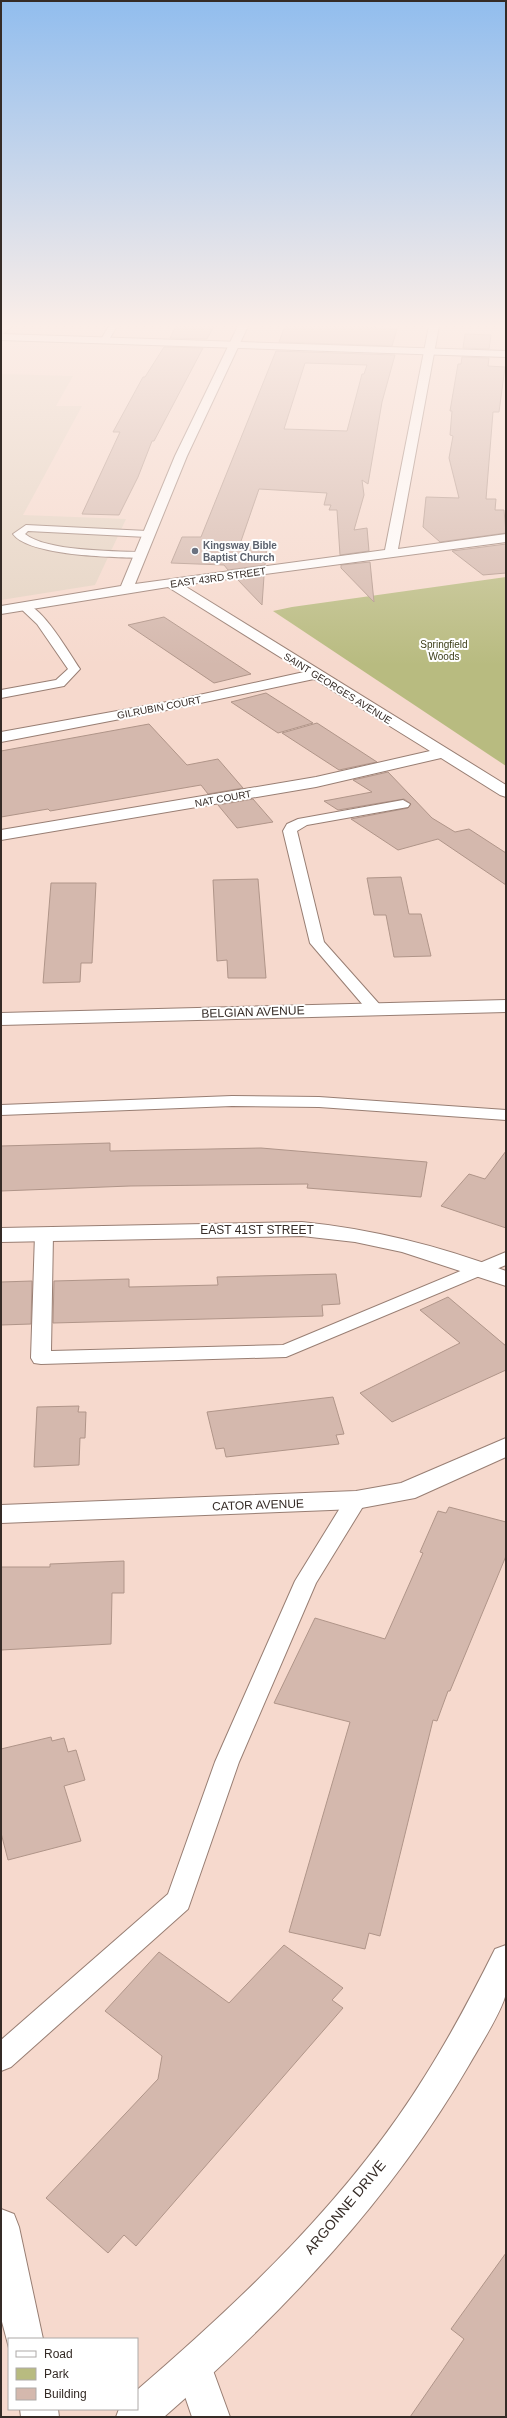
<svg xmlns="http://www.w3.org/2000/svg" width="507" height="2418" font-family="Arial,sans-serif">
<rect width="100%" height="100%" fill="#f6d9cd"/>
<path fill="#e4d3c2" d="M1 374 73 376 56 406H82L23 515 126 519 95 585 1 600Z"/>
<path fill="#b8bb80" d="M506 577V766L273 611 292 607Z"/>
<path fill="#d4b8ad" stroke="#b09589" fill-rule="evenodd" d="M176 326H214L207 339 170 338Z
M285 326H345L397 329 392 346 279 342Z
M465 334 491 335 489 349 463 348Z
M164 347 203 348 154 441H152L138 477 119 515 82 514 120 432H113L143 377H145Z
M276 351 395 355 382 402 368 484 362 480 364 495 354 530 367 528 369 551 340 555 337 510H329L331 505H324L327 493 259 489 240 544H267L265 565 228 570 224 565 171 563 182 537H201ZM305 363 367 365 364 374H362L347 431 284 429Z
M462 357 489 358 488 366 505 367 499 412H493L486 499H496L495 510H504L506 533 440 542 423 527 426 497 459 498 449 458 453 436 450 435 452 411H450L458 364H461Z
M506 544V573L483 575 452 551Z
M370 562 374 602 341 568V565Z
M264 576 262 605 237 579Z
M164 617 251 674 214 683 128 625Z
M266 693 313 723 278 733 231 702Z
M317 723 377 762 339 770 282 733Z
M149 724 187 765 218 759 243 788 208 794 201 785 50 811 48 809 1 817V751Z
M388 772 432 818 455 832 469 829 506 853V885L438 839 398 850 351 819 408 808 411 804 404 799 338 810 324 801 372 792 353 780Z
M253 799 273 822 237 828 218 805Z
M401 877 409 914H421L431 956 394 957 386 915H374L367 878Z
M258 879 266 978H228L227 960 217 961 213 880Z
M51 883H96L92 963H81L80 982 43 983Z
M110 1143V1151L261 1148 427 1162 421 1197 307 1188 308 1184 130 1186 1 1191V1146Z
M506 1151V1228L441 1206 469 1174 485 1179Z
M336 1274 340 1304 322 1305 323 1316 53 1323 54 1281 129 1279V1287L218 1285 217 1277Z
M32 1281 31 1324 1 1325V1282Z
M448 1297 506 1346V1370L392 1422 360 1393 460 1343 420 1310Z
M333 1397 344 1434 336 1435 339 1444 226 1457 224 1448 216 1449 207 1412Z
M79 1406 78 1412H86L85 1438H80L79 1465 34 1467 37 1407Z
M449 1507 506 1522V1556L450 1691H448L437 1721 433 1720 380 1936 369 1933 365 1949 289 1932 350 1722 274 1703 315 1618 385 1639 412 1578 423 1553 420 1552 438 1511 446 1513Z
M124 1561V1593H112L111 1644 1 1650V1567H50V1564Z
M51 1737 52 1741 64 1738 68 1752 76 1750 85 1780 64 1786 81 1841 8 1860 1 1833V1749Z
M284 1945 343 1988 332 2000 343 2008 136 2246 124 2235 108 2253 46 2198 158 2079 162 2056 105 2011 159 1952 229 2003Z
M506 2253V2417H410L464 2339 451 2329Z"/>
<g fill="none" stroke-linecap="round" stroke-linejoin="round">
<defs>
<path id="service" d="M3 326H12L1 336V329Z
M109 326H117L107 343H101L100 341Z
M26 525 147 531 152 534 147 537 28 531 25 534C46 551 111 551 139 552L144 555 139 558C112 557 29 556 13 534Z
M24 603C43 607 69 653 80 669L64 686 1 698V690L56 680 68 669 37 624 18 606Z
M403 800 410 804 408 807 307 825 297 831 324 942 381 1006 383 1009 381 1012H369L310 943 283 831 287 824 298 819Z
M232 1096 319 1097 506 1110V1120L319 1107 232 1106 1 1115V1105Z
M44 1228 50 1230 53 1234 51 1351 283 1345 506 1252V1265L286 1357 41 1364 34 1363 31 1358 35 1234 38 1230Z
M356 1492 364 1495 367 1500 316 1583 239 1762 188 1909 11 2067 1 2071V2040L168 1894 215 1762 295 1581 348 1495Z"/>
<path id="minor" d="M238 326H248L187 456 135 584 385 550 429 326H439L398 549 506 534V542L183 585 506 785V797L500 795 441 758 316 787 1 840V830L316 777 430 751 314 679 167 710 1 742V732L167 702 304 672 168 587 1 614V606L121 586 175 456Z
M506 1000V1012L1 1025V1013Z
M302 1222C372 1229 440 1246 506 1271V1286L402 1252 355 1242 302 1236 1 1242V1228Z
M506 1438V1457L415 1498 356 1509 1 1523V1505L356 1491 401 1483Z
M1 2209 14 2214 19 2227 43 2339H9V2348L1 2318Z
M194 2348 207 2354 230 2417H192L175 2367 181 2354Z
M20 2409H58L59 2417H21Z"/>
<path id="secondary" d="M506 1945C506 1960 507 1978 506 1993 503 2010 478 2049 469 2065 390 2201 282 2314 164 2417H116L119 2409H137V2390C244 2298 350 2197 425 2076 451 2035 473 1993 495 1949Z"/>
<path id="primary" d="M1 334 506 351V357L1 340Z"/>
</defs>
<use href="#service" stroke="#987e73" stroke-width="2"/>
<use href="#minor" stroke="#987e73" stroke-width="2"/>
<use href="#secondary" stroke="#987e73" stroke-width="2"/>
<use href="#primary" stroke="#987e73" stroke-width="2"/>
<use href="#service" fill="#fff" fill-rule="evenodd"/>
<use href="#minor" fill="#fff" fill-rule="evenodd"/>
<use href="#secondary" fill="#fff" fill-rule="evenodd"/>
<use href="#primary" fill="#fff" fill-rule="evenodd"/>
</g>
<linearGradient id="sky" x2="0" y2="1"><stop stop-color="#91bdee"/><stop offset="0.49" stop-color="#fbeee8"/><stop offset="1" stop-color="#fbeee8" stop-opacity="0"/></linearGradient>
<rect width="507" height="665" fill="url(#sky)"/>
<circle fill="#6b7280" stroke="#fff" stroke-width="1.5" cx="195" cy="551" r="4"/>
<g text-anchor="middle" stroke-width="4" stroke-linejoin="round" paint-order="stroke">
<g font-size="10" font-weight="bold" fill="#5b616d" stroke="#fff" text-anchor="start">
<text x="203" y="549">Kingsway Bible<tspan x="203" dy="12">Baptist Church</tspan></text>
</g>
<g font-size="10" fill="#352b26" stroke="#fff">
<text transform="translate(218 577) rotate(-8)" y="4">EAST 43RD STREET</text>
<text transform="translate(338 688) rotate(32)" y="4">SAINT GEORGES AVENUE</text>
<text transform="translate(159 707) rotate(-11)" y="4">GILRUBIN COURT</text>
<text transform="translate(223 798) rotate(-10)" y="4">NAT COURT</text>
</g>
<g font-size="10" fill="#3d3e18" stroke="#fff">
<text x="444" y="648">Springfield<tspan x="444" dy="12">Woods</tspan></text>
</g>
<g font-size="12" fill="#352b26" stroke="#fff">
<text transform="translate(253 1012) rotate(-2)" y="4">BELGIAN AVENUE</text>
<text x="257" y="1234">EAST 41ST STREET</text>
<text transform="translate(258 1505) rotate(-2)" y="4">CATOR AVENUE</text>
</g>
<g font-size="14" fill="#352b26" stroke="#fff">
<text transform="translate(345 2207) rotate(-50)" y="5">ARGONNE DRIVE</text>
</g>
</g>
<rect width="507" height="2418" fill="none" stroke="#352b26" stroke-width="4"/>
<rect x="8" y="2338" width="130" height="72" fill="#ffffff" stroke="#aeaaa8"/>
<rect x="16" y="2351" width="20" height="6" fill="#ffffff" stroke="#aeaaa8"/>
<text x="44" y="2358" font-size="12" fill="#352b26">Road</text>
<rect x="16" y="2368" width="20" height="12" fill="#b8bb80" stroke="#aeaaa8"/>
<text x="44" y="2378" font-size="12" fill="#352b26">Park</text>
<rect x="16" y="2388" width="20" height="12" fill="#d4b8ad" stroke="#aeaaa8"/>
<text x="44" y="2398" font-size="12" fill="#352b26">Building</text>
</svg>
